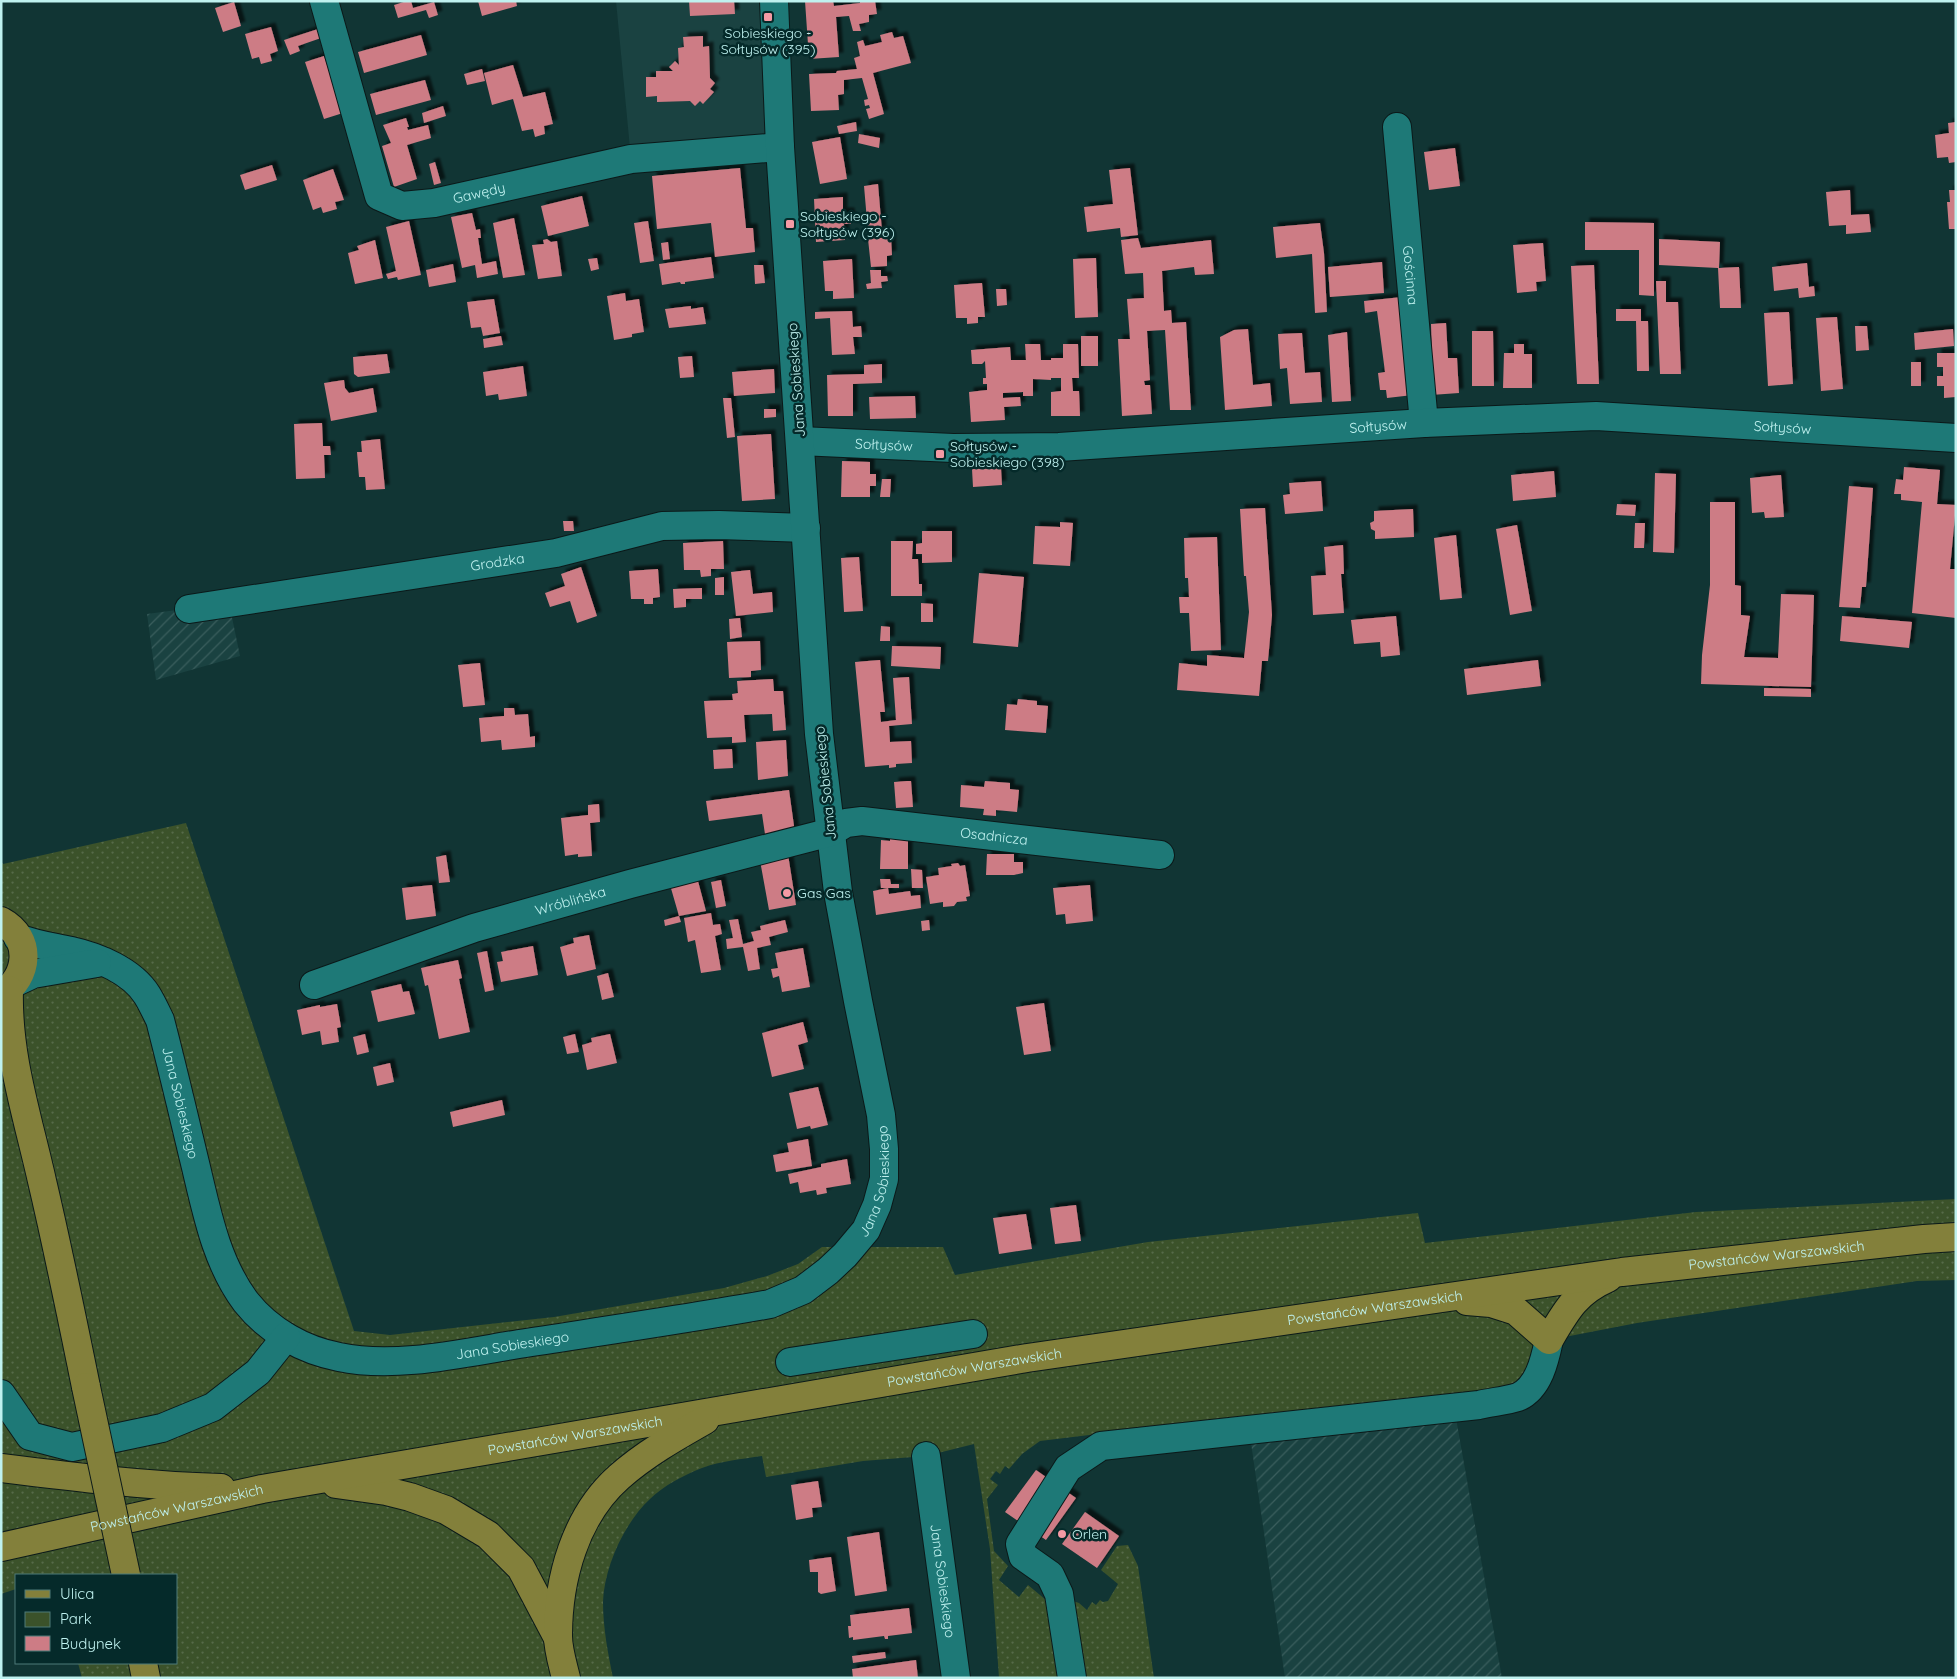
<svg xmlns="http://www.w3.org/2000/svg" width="1957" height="1679" font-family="Quicksand,sans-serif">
<defs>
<pattern id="industrial-furrows" width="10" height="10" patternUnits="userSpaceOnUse" patternTransform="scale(1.25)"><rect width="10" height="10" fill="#1a4241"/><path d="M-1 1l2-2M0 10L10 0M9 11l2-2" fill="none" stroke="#3a5e5d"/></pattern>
<pattern id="green-dots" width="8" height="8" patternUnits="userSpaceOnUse" patternTransform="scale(1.25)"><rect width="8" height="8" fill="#3b522a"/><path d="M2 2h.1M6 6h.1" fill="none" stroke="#566b49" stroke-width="1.8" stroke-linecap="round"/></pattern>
<filter id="shadow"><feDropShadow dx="4.5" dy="-4.5" stdDeviation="1" flood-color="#0009"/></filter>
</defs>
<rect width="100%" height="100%" fill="#113534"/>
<path fill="#1a4241" d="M616 1H774L780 147 631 159Z"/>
<path fill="url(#industrial-furrows)" d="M229 603 240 656 156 680 147 614Z
M1454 1407 1502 1678H1285L1249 1429Z"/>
<path fill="url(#green-dots)" d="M186 823 354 1331 390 1335 554 1317 724 1288 767 1276 798 1264 822 1247H943L955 1275 1148 1242 1418 1213 1425 1243 1696 1212 1956 1199V1280L1917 1281 1637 1323 1549 1340 1519 1396 1122 1431 1040 1441 1022 1454 1009 1469 1005 1466 1000 1474 996 1471 990 1479 998 1485 987 1499 994 1551 1008 1566 999 1580 1019 1597 1028 1585 1046 1600 1049 1607 1061 1678H999L990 1549 974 1444 926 1456 863 1461 766 1477 762 1456C742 1459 721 1461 702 1468 684 1475 663 1486 650 1499 624 1523 604 1568 603 1602 603 1628 608 1653 613 1678H82L78 1663H176V1575H16V1589L1 1594V861L3 864Z
M1128 1545 1138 1566 1154 1678H1083L1073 1601 1079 1603 1087 1610 1092 1602 1096 1605 1100 1600 1103 1602 1108 1601 1118 1584 1101 1570 1117 1546Z"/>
<path fill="#cd7c85" filter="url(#shadow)" d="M407 1H411L413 8 434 2 438 15 429 18 426 10 398 18 394 5Z
M478 1H516L517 6 482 16Z
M689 1H734L735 14 690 16Z
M805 1H833L834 6 860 3V1H875L877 14 869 15V22L859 24 861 31H853L849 16 836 17 839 57 809 59Z
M234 2 241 26 223 32 215 8Z
M271 27 278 51 270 54 272 61 261 64 259 57 252 59 245 34Z
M321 28 324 37 298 46 300 51 290 55 284 40Z
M892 32 894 38 903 36 911 63 873 73 884 114 869 119 866 109 870 108 869 105 865 106 864 100 868 99 862 78 844 80V94L838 95 839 110 811 111 809 74 836 73 837 71 857 69 854 58 860 56 857 42 863 40 865 46 882 42 880 35Z
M421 35 427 55 364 73 358 52Z
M703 36V47L709 46 710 78 715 83 710 89 714 92 703 104 700 101 695 106 690 101 657 102V96L646 97V77H656V71H673L669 67 675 61 679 65 678 48 684 47 683 37Z
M324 56 343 113 324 119 305 62Z
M513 65 523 97 545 92 553 124 544 126 545 134 535 137 533 129 522 131 513 99 492 105 484 73Z
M482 69 485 81 467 85 464 74Z
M425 80 431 100 376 115 370 94Z
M443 106 446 116 424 123 422 113Z
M406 118 409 127H407L408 130 428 125 431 138 407 145 417 179 394 187 382 146 391 143 383 125Z
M856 122 857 131 839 134 837 126Z
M1956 122V162L1949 163 1948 157 1937 158 1935 135 1949 133 1948 123Z
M859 134 880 138 879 148 858 143Z
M840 137 847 179 820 184 812 142Z
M1455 148 1460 186 1429 190 1424 152Z
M435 162 441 183 434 185 429 164Z
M272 165 277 180 245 190 240 175Z
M740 168 746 228H753L755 252 715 257 711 223 657 229 652 176Z
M1130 168 1138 235 1121 237 1120 228 1087 232 1084 207 1113 204 1109 170Z
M333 169 344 200 335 202 337 209 323 213 321 207 313 210 303 180Z
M878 184 882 231 868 232 864 186Z
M1850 190 1851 215 1869 214 1871 232 1846 234V225L1829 226 1826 192Z
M1949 190H1956V229H1949L1947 202H1950Z
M582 196 589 226 548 236 541 206Z
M843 197V212H850L851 224H844L845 240 816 242 814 199Z
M472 213 476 230 480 229 481 238H478L482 264 496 261 498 274 477 278 475 265 462 268 451 217Z
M514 218 525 275 503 278 493 223Z
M409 221 421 275 398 280 397 277 388 279 386 274 396 271 386 227Z
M648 221 654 261 640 263 634 223Z
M1585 222 1654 223V296L1639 295V250H1585Z
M1320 223 1324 253 1327 312 1315 313 1312 254 1276 258 1273 227Z
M891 237 892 255 887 256V266L871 267 868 239Z
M1138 238 1141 248 1211 240 1214 274 1195 275 1194 267 1162 271 1164 311 1171 310 1172 323 1186 322 1191 410H1170L1165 330 1147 331 1150 380 1144 381 1145 385H1150L1152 414 1122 416 1118 339H1130L1127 299 1144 298 1143 273 1125 274 1121 240Z
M547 239 551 242 557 241 562 276 538 279 532 245 544 244 543 240Z
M1659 239 1720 242 1719 268 1739 267 1741 308H1720L1718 268 1659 265Z
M375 240 383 278 355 284 348 253 359 250 357 246Z
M668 242 670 259 663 260 661 243Z
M1543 243 1546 281 1536 282 1537 291 1517 293 1513 245Z
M711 257 714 278 685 282V284H681L680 282 662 285 659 264Z
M597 258 599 269 591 271 588 259Z
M1096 258 1098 317 1075 318 1073 259Z
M852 259 854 298 833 299V291H825L823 261Z
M1382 262 1384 293 1330 297 1328 267Z
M1807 263 1809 287 1814 286 1815 296 1799 298 1798 288 1774 291 1772 267Z
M453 264 456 282 429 287 426 270Z
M754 265H763L765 283 755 284Z
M1594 265 1599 384H1577L1571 266Z
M870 270H881V276H887L888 281 881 282 882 288 867 289 866 284 871 283Z
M1656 281H1666V302H1678L1681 374H1660Z
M982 283 985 317H978V323L967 324V318H956L954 285Z
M996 289H1006L1007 305 997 306Z
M625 293 626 301 639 299 644 332 632 334V337L614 340 607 296Z
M1402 297 1413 395 1387 398 1386 390H1380L1378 373 1385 372 1377 311 1365 313 1364 301Z
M494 299 500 333 483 336 481 327 471 328 467 302Z
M691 306V309L703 307 706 324 669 328 665 309Z
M1616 309H1641V321H1648L1649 371H1637L1636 321H1616Z
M852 311 853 327 861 326 862 337H853L855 354 832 355 830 318 815 319V312Z
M1789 312 1793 384 1768 386 1764 313Z
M1837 317 1843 389 1821 391 1816 318Z
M1446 323 1448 358H1457L1459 393 1431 395 1428 359H1432L1431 324Z
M1855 326H1867L1869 350 1856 351Z
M1248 329 1253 385 1270 383 1272 406 1225 410 1220 337 1234 330Z
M1953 329 1954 346 1915 350 1914 333Z
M1472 331H1493L1494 386H1472Z
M1347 332 1351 401 1332 402 1328 335Z
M1302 333 1305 373 1320 372 1322 402 1290 404 1287 368 1280 369 1278 334Z
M501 336 503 345 484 348 483 339Z
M1081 336H1098V366H1081Z
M1025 344H1040L1041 360H1051V358H1063V344H1078L1079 378H1072L1073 391H1079L1080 416H1051V392L1061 391V378H1051V380L1033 379V396H1023V392L1003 393V398L1020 397 1021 406 1004 407 1005 420 971 422 969 392 987 390V384H983V378H986L985 361 982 364H972L971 350 1010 347 1011 360H1026Z
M1514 344H1524V354H1532V388H1503L1504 353H1514Z
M1937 353H1956V397L1944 398V386H1937V376H1943V367H1937Z
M387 354 390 373 358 377 354 374 353 357Z
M692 356 694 377 680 378 678 357Z
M1911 362H1921V386H1911Z
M882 364V383L853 384V416H828L827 375 864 374V365Z
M523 366 527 396 499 400 498 394 486 396 483 372Z
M774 369 775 393 734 396 732 372Z
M344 380 345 388 349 393 373 388 377 412 331 421 324 383Z
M915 396 916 418 870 419 869 397Z
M723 398H731L735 437 727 438Z
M764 409H776V417L764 418Z
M322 423 323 446H330L331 455H324L325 478 296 479 294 424Z
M771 434 775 499 742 501 737 436Z
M380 439 385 489 366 490 365 477H359L357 452H362L361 441Z
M842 461 870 462V474H876V486H870V497H841Z
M1904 467 1940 470 1937 504 1956 505 1950 569H1956V618L1912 613 1922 502 1901 500V494H1894L1896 479 1903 480Z
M1001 468 1002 485 973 487 972 469Z
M1554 471 1556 497 1513 501 1511 475Z
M1655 473 1676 474 1674 553 1653 552Z
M1781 475 1784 517 1765 518 1764 512 1752 513 1750 478Z
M882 479H891L890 497H880Z
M1321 481 1323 511 1285 514 1283 495 1290 494 1289 483Z
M1849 486 1873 488 1866 587H1862L1860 608 1839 607Z
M1710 502H1735V585L1741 586V615L1750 616 1744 657 1778 658 1781 594 1814 595 1811 687 1701 684 1702 655 1710 585Z
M1617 504 1636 505 1635 516 1616 515Z
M1265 508 1272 615 1268 661H1262L1259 696 1177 690 1179 663 1207 666V655L1244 658 1249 612 1246 576H1244L1240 509Z
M1413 509 1414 537 1375 539V531L1371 529 1370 523 1374 521V511Z
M563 521H573L574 531H564Z
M1060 522 1073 523 1070 566 1033 564 1035 526 1060 527Z
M1635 523H1645L1644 548H1634Z
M1517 525 1532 611 1510 615 1496 529Z
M922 531H952V562L922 563V554H916V544L922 543Z
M1456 535 1462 598 1440 600 1434 538Z
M1217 537 1221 650 1191 651 1189 613H1180L1179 597H1189L1188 578H1185L1184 538Z
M723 541 724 569H711V576L701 577 700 570H684L683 543Z
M891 541H913L912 559H918L919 584H922V596H891Z
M1343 545 1344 574H1341L1344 613 1313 615 1311 576 1326 575 1324 547Z
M859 557 863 611 844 612 841 558Z
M581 567 597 616 577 623 570 601 550 607 545 593 565 586 561 574Z
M658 569 660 597 653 598V604H644V599H631L629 571Z
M750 570 753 594 772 592 773 612 736 616 731 572Z
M979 573 1024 577 1018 647 973 643Z
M724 577V595H715V578Z
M702 588V599H686V607L674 608 673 589Z
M921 603 933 604V622H921Z
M1396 616 1400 655 1381 657 1380 642 1354 644 1351 620Z
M1842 616 1912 622 1909 648 1840 641Z
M740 618 742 637 730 639 729 619Z
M881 626 890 627V641H880Z
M760 641 761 670 751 671V677L729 678 727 642Z
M892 646 941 647 940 669 891 666Z
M880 660 885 712H880L881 722 896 720 893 678 909 677 912 724 889 726 890 742 911 741 912 763 896 764V767L889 768V765L865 767 855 662Z
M1538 660 1541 686 1467 695 1464 669Z
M480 663 485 705 463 707 458 665Z
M773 679 774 691H783L786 730 773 731 772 714 744 715 746 742 732 743V737L707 738 704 701 733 700 732 694 738 693 737 681Z
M1764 688 1811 689V697L1764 696Z
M1018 699 1037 701V705L1048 706 1046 733 1005 730 1007 704 1017 705Z
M504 708H514L515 715 528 714 530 737 535 736V747L502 750 501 740 481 742 479 718 504 716Z
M786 740 788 776 758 780 756 742Z
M732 749 733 768 714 769 713 750Z
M907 781H911L913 807 896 808 894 782Z
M985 781 1010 783V789L1019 790 1017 812 996 810V816L983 815 984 809 960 807 961 785 984 787Z
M789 790 795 833 766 841 762 814 709 821 706 801Z
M599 804 600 822 590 823 592 856 578 857V854L565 856 561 818 588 815V805Z
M890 833 908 834V869H880L881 840 890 841Z
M787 848 796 905 769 910 759 855Z
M987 854H1014V862H1023V873L1014 875H986Z
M446 855 450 882 439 883 436 857Z
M958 863 960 866 965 865 970 896 966 897 967 901 957 902 954 906 943 907V902L930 904 926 877 939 875 938 868 952 866 951 864Z
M911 869 922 870 923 888H912Z
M695 870 706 911 679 916 668 878Z
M880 879H890L891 884H899V888H881Z
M721 880 726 906 716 908 711 882Z
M432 885 436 916 406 920 402 888Z
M1090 885 1093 921 1066 924 1065 914 1056 915 1053 888Z
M888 888 889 894 910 891 911 896 920 895 921 908 876 915 873 891Z
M711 913 713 925 720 924 722 934 715 936 721 970 701 973 695 940 688 942 684 918Z
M679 916 681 922 665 926 664 920Z
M738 919 743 944 754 941 751 932 761 930 760 926 785 920 788 932 769 937 771 945 757 948 760 969 748 971 743 947 727 949 726 939 733 938 729 920Z
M929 920 930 930 922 931 921 921Z
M589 935 596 969 567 976 560 947 574 943 573 938Z
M533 946 538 975 501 982 497 962 503 961 501 952Z
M803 948 810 987 782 992 779 976 773 978 771 969 778 968 775 953Z
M487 951 494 990 485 992 477 953Z
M458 960 462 978 459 979 470 1032 439 1039 428 985 425 986 421 968Z
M608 973 614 997 602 1000 597 976Z
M401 984 403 992 409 991 415 1014 378 1022 371 991Z
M1044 1003 1051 1051 1024 1055 1016 1007Z
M337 1004 341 1027 337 1028 339 1042 322 1045 320 1031 302 1035 297 1010 320 1005V1007Z
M803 1022 808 1042 798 1045 804 1069 772 1077 762 1033Z
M365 1034 369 1052 357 1055 353 1037Z
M575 1034 579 1052 567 1054 563 1037Z
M610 1034 617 1063 587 1070 582 1045 592 1042 591 1038Z
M390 1063 394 1082 377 1086 373 1067Z
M818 1087 828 1125 811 1129 810 1126 797 1129 789 1093Z
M502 1100 505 1115 453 1127 450 1112Z
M808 1139 812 1166 776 1172 773 1155 789 1152 787 1143Z
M847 1159 851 1184 826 1188 827 1193 817 1195 816 1190 800 1193 798 1182 790 1184 788 1174 821 1167V1164Z
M1076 1205 1081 1241 1055 1244 1050 1208Z
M1026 1214 1032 1249 999 1254 993 1218Z
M1036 1470 1076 1498 1046 1540 1005 1512Z
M818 1481 822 1507 812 1508 813 1517 796 1520 791 1485Z
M1085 1512 1119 1536 1097 1568 1062 1544Z
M879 1532 887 1591 855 1596 847 1537Z
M831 1557 836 1591 821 1594 818 1592V1572H810L809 1560Z
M909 1608 912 1633 888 1636V1639H885L884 1636 853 1640V1637L849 1638 848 1626H851L850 1615Z
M885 1652 886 1658 853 1663 852 1656Z
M916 1660 918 1678H853L852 1669Z"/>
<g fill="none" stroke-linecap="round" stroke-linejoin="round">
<defs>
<g id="minor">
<path id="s1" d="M324 1 379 196 402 206 434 203 631 159 780 147"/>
<path id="s2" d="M1397 127 1424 423"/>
<path id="s3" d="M800 441 953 448 1059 447 1424 423 1596 416 1956 438"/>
<path id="s4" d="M189 609 556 553 662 526 719 525 806 528"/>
<path id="s5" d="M18 938C36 945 53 947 71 951 98 957 132 971 147 995 152 1003 156 1012 160 1020 172 1066 183 1113 194 1159 206 1208 215 1261 246 1302 269 1331 303 1350 339 1357 395 1369 463 1353 519 1344 603 1331 687 1319 770 1304L803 1290 828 1271 845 1255 866 1230 877 1205 884 1179V1149L881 1115 858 1001 838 892 819 734 780 147 774 1"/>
<path d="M16 982 33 974 97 963"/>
<path id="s6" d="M314 985 474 928 630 884 831 832 846 823 862 821 1160 855"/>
<path d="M790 1362 973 1334"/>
<path d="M1 1394 30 1436 72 1447 162 1428 213 1407 258 1372 286 1337"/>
<path id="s7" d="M926 1456 956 1678"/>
<path d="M1072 1678 1059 1594 1050 1575 1023 1556 1020 1544 1068 1468 1101 1446 1479 1405C1491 1402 1506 1401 1518 1397 1539 1388 1545 1359 1549 1340"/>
</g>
<g id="major">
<path d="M1 921C33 938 29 977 1 995"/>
<path d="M9 990C7 1056 28 1118 42 1181 58 1249 72 1318 86 1387"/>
<path d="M1467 1301 1491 1303 1516 1311 1549 1340C1566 1311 1576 1292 1608 1278"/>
<path d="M1 1468C74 1477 147 1486 221 1488"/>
<path d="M336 1484 386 1491 410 1497 446 1510 488 1535 521 1568 558 1638"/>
<path id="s8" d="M1 1547 262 1489 1027 1358 1622 1272 1924 1239 1956 1237"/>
<path d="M143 1663 146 1678"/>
<path d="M566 1678C563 1665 558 1650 558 1636 558 1579 575 1516 619 1477 645 1454 675 1437 705 1420"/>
</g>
</defs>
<use href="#minor" stroke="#0b1919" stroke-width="30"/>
<use href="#major" stroke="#0b1919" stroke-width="30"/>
<use href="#minor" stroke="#1e7977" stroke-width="28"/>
<use href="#major" stroke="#83803b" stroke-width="28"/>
<defs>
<path id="major-bridge" d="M86 1387 126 1575"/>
</defs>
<use href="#major-bridge" stroke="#0b1919" stroke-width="30" stroke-linecap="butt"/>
<use href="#major-bridge" stroke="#83803b" stroke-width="28"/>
</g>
<g fill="#f49aa4" stroke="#052a2a" stroke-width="2">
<rect x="763" y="12" width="10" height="10" rx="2.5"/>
<rect x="785" y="219" width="10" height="10" rx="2.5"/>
<rect x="935" y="449" width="10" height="10" rx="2.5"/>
<circle cx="787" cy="893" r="5"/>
<circle cx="1062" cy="1534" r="5"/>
</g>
<g text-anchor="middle" stroke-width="5" stroke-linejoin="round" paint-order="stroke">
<g font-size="14" fill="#bff1ef" stroke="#052a2a" text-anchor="start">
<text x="768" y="38" text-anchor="middle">Sobieskiego -<tspan x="768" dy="16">Sołtysów (395)</tspan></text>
<text x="800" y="221">Sobieskiego -<tspan x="800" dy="16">Sołtysów (396)</tspan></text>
<text x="950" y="451">Sołtysów -<tspan x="950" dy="16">Sobieskiego (398)</tspan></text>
<text x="797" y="898">Gas Gas</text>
<text x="1072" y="1539">Orlen</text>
</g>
<g font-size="14" fill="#bff1ef" stroke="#052a2a">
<text dy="5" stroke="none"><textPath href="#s1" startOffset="306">Gawędy</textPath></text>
<text dy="5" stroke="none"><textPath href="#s2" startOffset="149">Gościnna</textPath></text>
<text transform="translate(796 380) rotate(-94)" y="5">Jana Sobieskiego</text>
<text dy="5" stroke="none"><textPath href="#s3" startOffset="579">Sołtysów</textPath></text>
<text dy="5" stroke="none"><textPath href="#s3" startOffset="984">Sołtysów</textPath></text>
<text dy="5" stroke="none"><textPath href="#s3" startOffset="84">Sołtysów</textPath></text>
<text dy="5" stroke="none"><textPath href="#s4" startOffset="312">Grodzka</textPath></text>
<text transform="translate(825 783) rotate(-96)" y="5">Jana Sobieskiego</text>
<text dy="5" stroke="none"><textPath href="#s6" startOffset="706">Osadnicza</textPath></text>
<text dy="5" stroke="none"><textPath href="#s6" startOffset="270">Wróblińska</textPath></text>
<text dy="5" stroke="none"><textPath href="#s5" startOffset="258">Jana Sobieskiego</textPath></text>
<text dy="5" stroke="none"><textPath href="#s5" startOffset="1189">Jana Sobieskiego</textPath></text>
<text dy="5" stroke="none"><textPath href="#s8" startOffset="1800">Powstańców Warszawskich</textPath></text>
<text dy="5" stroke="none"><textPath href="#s8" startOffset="1395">Powstańców Warszawskich</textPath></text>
<text dy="5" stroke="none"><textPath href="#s5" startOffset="754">Jana Sobieskiego</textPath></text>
<text dy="5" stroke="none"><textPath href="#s8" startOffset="990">Powstańców Warszawskich</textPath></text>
<text dy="5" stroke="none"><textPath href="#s8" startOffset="585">Powstańców Warszawskich</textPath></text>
<text dy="5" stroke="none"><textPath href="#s8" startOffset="180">Powstańców Warszawskich</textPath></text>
<text dy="5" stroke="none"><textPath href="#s7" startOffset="126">Jana Sobieskiego</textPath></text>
</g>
</g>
<rect width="1957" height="1679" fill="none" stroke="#bff1ef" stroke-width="5"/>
<rect x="15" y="1574" width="162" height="90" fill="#052a2a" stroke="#4f7a79"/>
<rect x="25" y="1590" width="25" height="8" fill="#83803b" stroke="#4f7a79"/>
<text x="60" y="1599" font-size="15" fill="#bff1ef">Ulica</text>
<rect x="25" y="1612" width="25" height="15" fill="#3b522a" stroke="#4f7a79"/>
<text x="60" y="1624" font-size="15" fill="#bff1ef">Park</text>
<rect x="25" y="1636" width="25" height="15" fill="#cd7c85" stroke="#4f7a79"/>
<text x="60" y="1649" font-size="15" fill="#bff1ef">Budynek</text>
</svg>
